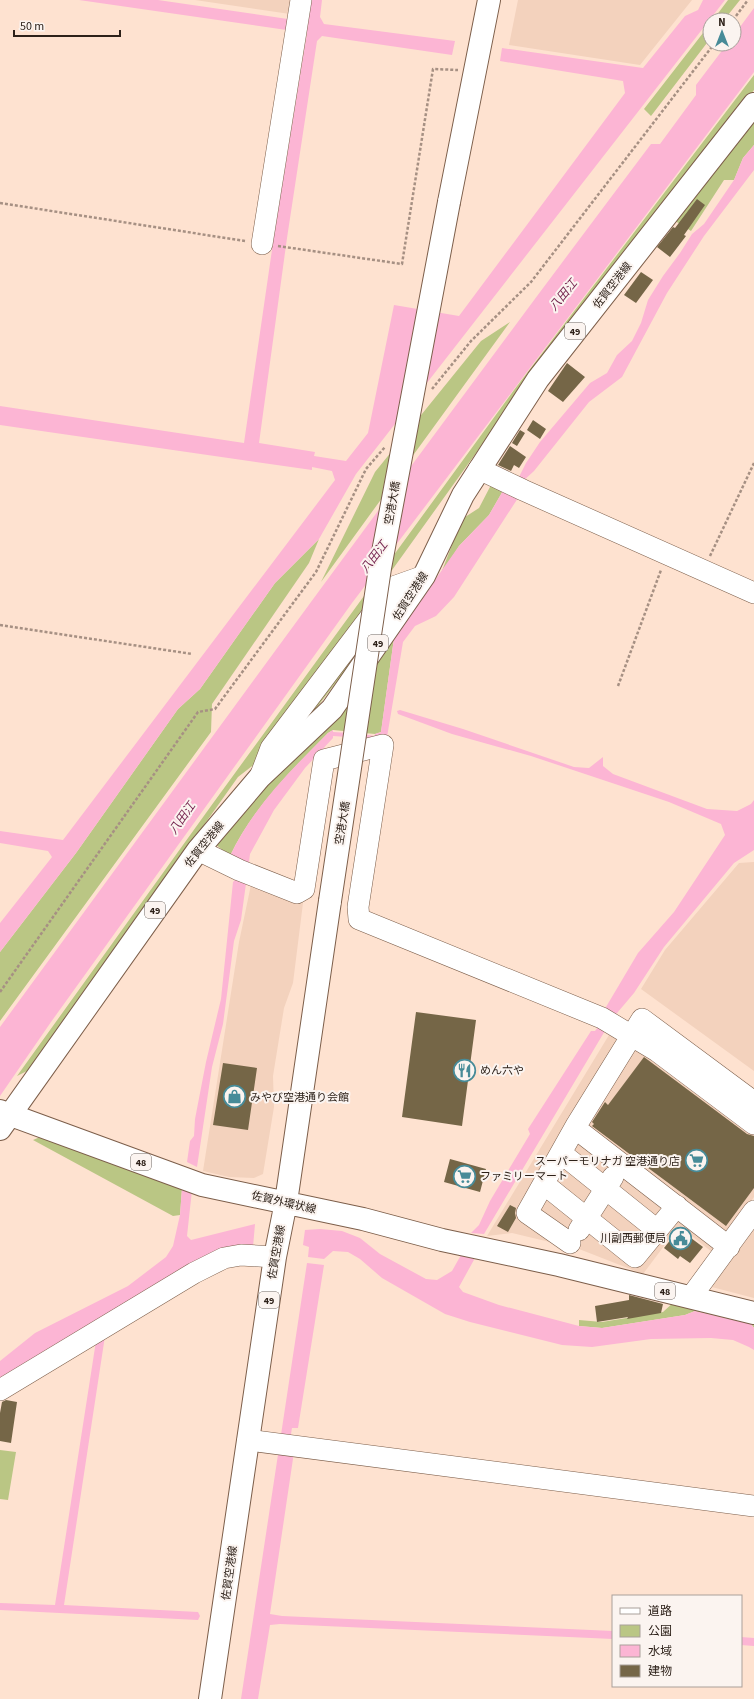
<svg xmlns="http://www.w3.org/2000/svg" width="754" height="1699" font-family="'Source Sans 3','Noto Sans JP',sans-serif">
<rect width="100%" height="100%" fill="#fee2d0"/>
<path fill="#f3d2bd" d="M195 0H293L290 14Z
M518 0H692L640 65 509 45Z
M754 862V1071L641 989 665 950 739 863Z
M252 880 303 903 293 983 284 1008 273 1076 274 1107 263 1174 254 1178 229 1177 203 1171 239 942Z
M612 1030 754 1129V1197L726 1236 712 1252 679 1226 643 1274 579 1249 512 1233 487 1236Z
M754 1221V1298L708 1286Z"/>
<path fill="#bac684" d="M728 0H740L724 20H713Z
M710 24V39L651 116 644 109Z
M754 75V90L519 393 367 605 354 659 301 728 238 777 31 1069 17 1076 211 806 514 390Z
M754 118V145L743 158 734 180H724L691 231 672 219Z
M510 322 321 582 375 472 481 341Z
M491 485 504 489 489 515 459 546 440 576 462 519 479 508Z
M319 539 309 563 212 704 211 732 0 1021V952L76 853 178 709 200 689 275 583Z
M394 638 381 732 375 734 333 730 328 733C291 771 253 807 230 856L215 844Z
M40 1137 182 1188 180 1215 173 1216 33 1140Z
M675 1301 754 1322V1328L751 1324 695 1311 685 1315 602 1328 579 1326V1320L602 1322 663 1312Z
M0 1450 16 1452 8 1500 0 1499Z"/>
<path fill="#fcb5d4" d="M79 0H158L308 22 311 0H322L320 17 324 24 455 41 452 55 322 36 317 41 287 238 259 443 315 452 314 456 346 461 368 433 394 305 459 316 625 93 623 81 500 61 502 48 643 68 685 16 698 10 703 0H725L356 474 319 539 275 583 200 689 178 709 76 853 0 952V923L52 857 48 851 0 843V831L63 840 335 480 332 471 312 467V470L0 425V406L244 443 274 236 307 33Z
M754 8V72L352 603 51 1022 0 1096V1027C216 732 431 436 651 144H660L696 95V85L727 44H734V35Z
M754 145V170L704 236 667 293 622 377 589 402 534 471 522 482 518 498 454 597 436 616 415 626 403 642 386 743 374 741 375 734 381 732 394 638 459 546 489 515 504 489 516 483 526 463 540 442 590 383 607 373 617 355 632 341 641 323 648 300 663 276 680 253 692 234 704 224 734 180 743 158Z
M400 710 463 729 574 767 589 768 603 757V766L613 774 707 809 737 811 751 804 754 800V850L734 863 664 947 634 993 612 1019 484 1234 471 1233 479 1225 490 1201 530 1134 528 1129 591 1031H595L604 1019 606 1007 638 953 674 912 725 835 721 824 669 802 531 756 452 734 398 714 397 711Z
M333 730V738L305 768 274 810 250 854 241 920 234 941 223 1024 212 1067 197 1167 187 1162 190 1141 194 1136 195 1119 206 1062 221 999 233 882 240 875 230 856C253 807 290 771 328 733Z
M182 1188 192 1190 187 1236 191 1240 255 1224 253 1247 0 1383V1361L35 1333 128 1286 166 1257 173 1246 180 1215Z
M320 1229 342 1231 360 1238 380 1254 426 1279 437 1280 452 1271 461 1255 475 1258 459 1287 463 1292 499 1305 579 1326 602 1328 685 1315 695 1311 751 1324 754 1328V1350L749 1347 733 1340 711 1338 651 1339 592 1347 562 1345 470 1322 445 1314 382 1278 360 1259 348 1252 333 1251 324 1259 308 1257 309 1247 303 1245 305 1230Z
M307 1263 324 1265 298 1428H292L288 1451 294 1452 270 1614 282 1616 613 1631V1639L280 1624 270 1625 258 1699H241Z
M105 1336 64 1605 198 1612 200 1616 198 1620 0 1610V1603L55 1605 96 1341Z
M741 1637 754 1638V1646L741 1645Z"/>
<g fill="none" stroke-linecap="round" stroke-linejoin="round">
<path stroke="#fcb5d4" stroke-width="4" d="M333 734 348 735
M361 736 374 738"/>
</g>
<path fill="#756647" d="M697 199 705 205 684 235 686 236 670 257 657 247 673 227 675 228Z
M641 272 653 280 636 303 624 295Z
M567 363 585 377 563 402 548 391Z
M533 420 546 429 540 439 527 430Z
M520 430 525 433 517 446 512 443Z
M510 446 526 457 519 468 514 465 511 471 498 465Z
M416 1012 476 1020 462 1126 402 1117Z
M644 1057 747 1134 754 1136V1188L726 1226 592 1126 594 1124 592 1122 605 1102 608 1105Z
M223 1063 257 1068 248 1130 213 1125Z
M450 1159 486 1169 480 1192 444 1182Z
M510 1205 516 1208 515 1213 516 1218 508 1232 497 1226Z
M679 1229 703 1247 690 1263 680 1256 678 1259 664 1248Z
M629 1295 663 1304 661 1313 627 1319 628 1317 597 1322 595 1306 629 1300Z
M6 1400 17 1402 11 1443 0 1441V1413L2 1402Z"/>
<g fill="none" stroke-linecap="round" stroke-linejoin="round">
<defs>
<path id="minor" d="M262 244 301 0
M479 469 523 490 754 593
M260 777 271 748 393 587 424 576
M198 850 239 870 297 893 304 889 324 760 383 745 358 907 359 919 602 1018 657 1051 754 1124
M575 1128 729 1247
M561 1153 657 1230
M544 1184 635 1257 677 1206
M579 1230 613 1177
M570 1243 527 1213 577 1124 642 1019 754 1102
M691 1297 754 1211
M0 1390 194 1273 224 1258 241 1255 275 1257
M248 1440 754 1506"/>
<path id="major" d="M449 202 489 0
M0 1111 202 1185 363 1219 442 1240 559 1265 754 1313
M0 1129 198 850 260 777 332 709 424 576 463 495 538 379 754 104
M210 1699 275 1257 286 1202 330 901"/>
</defs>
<use href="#minor" stroke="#7c5e4a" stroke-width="22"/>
<use href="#major" stroke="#7c5e4a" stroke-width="24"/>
<path stroke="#a69083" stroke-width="2.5" stroke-dasharray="3 2" stroke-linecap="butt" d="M733 20 748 0
M0 203 245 241
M278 246 402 264 433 69 458 70
M432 389 471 341 531 282 714 44
M710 556 754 463
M0 625 192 654
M618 686 661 570
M0 992 198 712 215 709 316 572 366 469 385 447"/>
<use href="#minor" stroke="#fff" stroke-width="21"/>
<use href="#major" stroke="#fff" stroke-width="22"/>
<defs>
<path id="major-bridge" d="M330 901 380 568 449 202"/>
</defs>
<use href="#major-bridge" stroke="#7c5e4a" stroke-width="24" stroke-linecap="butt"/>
<use href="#major-bridge" stroke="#fff" stroke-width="22"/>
</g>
<defs>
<symbol id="restaurant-ring" viewBox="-11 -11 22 22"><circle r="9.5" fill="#fbf4f0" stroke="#478b98" stroke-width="1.5"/><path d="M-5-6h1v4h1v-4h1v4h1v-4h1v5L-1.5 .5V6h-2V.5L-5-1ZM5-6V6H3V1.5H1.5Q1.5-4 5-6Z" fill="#478b98"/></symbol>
<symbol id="shop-ring" viewBox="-11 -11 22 22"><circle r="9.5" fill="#fbf4f0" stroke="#478b98" stroke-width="1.5"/><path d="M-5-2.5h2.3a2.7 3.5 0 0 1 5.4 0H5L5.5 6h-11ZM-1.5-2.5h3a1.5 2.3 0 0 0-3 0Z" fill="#478b98"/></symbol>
<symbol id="supermarket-ring" viewBox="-11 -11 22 22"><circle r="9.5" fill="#fbf4f0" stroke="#478b98" stroke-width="1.5"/><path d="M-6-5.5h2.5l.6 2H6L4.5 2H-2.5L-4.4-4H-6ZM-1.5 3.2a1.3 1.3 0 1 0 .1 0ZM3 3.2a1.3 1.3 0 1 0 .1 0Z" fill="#478b98"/></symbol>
<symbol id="civic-ring" viewBox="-11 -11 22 22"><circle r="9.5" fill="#fbf4f0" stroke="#478b98" stroke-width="1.5"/><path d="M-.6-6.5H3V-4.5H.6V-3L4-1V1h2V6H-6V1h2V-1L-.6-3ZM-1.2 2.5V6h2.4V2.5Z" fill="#478b98"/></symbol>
</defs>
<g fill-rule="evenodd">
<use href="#restaurant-ring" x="452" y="1058" width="25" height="25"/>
<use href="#shop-ring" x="222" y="1084" width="25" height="25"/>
<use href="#supermarket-ring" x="684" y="1148" width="25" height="25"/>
<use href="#supermarket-ring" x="452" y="1164" width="25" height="25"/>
<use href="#civic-ring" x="668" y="1226" width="25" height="25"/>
</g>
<g text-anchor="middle" stroke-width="4" stroke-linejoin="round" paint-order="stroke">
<g fill="#fbf4f0" stroke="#6b605a" stroke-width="1">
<rect x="565" y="323" width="20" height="16" rx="3"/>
<rect x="368" y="635" width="20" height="16" rx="3"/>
<rect x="145" y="902" width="20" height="16" rx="3"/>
<rect x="131" y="1154" width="20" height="16" rx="3"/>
<rect x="655" y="1283" width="20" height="16" rx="3"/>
<rect x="259" y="1292" width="20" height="16" rx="3"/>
</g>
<g font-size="10" font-weight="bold" fill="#2d2119">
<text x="575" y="335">49</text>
<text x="378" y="647">49</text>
<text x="155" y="914">49</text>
<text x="141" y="1166">48</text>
<text x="665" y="1295">48</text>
<text x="269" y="1304">49</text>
</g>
<g font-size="11" fill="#2d2119" stroke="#fbf4f0">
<text transform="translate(612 285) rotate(-52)" y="4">佐賀空港線</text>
<text transform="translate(392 503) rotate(-80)" y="4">空港大橋</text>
<text transform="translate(410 596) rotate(-57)" y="4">佐賀空港線</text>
<text transform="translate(342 823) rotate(-81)" y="4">空港大橋</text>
<text transform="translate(204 844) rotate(-51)" y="4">佐賀空港線</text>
<text transform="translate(284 1202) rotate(13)" y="4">佐賀外環状線</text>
<text transform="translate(276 1252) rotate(-80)" y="4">佐賀空港線</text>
<text transform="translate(229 1573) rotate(-82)" y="4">佐賀空港線</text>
</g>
<g font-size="11" fill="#2d2119" stroke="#fbf4f0" text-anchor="start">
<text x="480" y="1074">めん六や</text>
<text x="250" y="1101">みやび空港通り会館</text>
<text x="680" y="1165" text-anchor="end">スーパーモリナガ 空港通り店</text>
<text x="480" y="1180">ファミリーマート</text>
<text x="666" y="1242" text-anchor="end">川副西郵便局</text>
</g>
<g font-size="12" font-style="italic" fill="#772751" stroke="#fbf4f0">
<text transform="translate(563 295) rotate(-51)" y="4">八田江</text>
<text transform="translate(374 557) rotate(-53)" y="4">八田江</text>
<text transform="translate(182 818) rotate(-55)" y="4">八田江</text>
</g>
</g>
<rect x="612" y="1595" width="130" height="92" fill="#fbf4f0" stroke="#a9a09a"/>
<rect x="620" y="1608" width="20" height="6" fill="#ffffff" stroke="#a9a09a"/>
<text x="648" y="1615" font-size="12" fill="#2d2119">道路</text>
<rect x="620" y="1625" width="20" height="12" fill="#bac684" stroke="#a9a09a"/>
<text x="648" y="1635" font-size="12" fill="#2d2119">公園</text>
<rect x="620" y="1645" width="20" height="12" fill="#fcb5d4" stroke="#a9a09a"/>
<text x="648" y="1655" font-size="12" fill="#2d2119">水域</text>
<rect x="620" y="1665" width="20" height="12" fill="#756647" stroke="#a9a09a"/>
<text x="648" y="1675" font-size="12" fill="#2d2119">建物</text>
<g transform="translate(722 32)"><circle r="19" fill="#fbf4f0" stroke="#a9a09a"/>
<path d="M0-3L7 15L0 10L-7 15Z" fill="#478b98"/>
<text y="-6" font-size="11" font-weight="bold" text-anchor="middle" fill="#2d2119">N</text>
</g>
<path d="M14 30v6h106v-6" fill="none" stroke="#2d2119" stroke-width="2"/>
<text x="20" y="30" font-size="12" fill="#2d2119" stroke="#fbf4f0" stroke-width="3" paint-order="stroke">50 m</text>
</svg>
